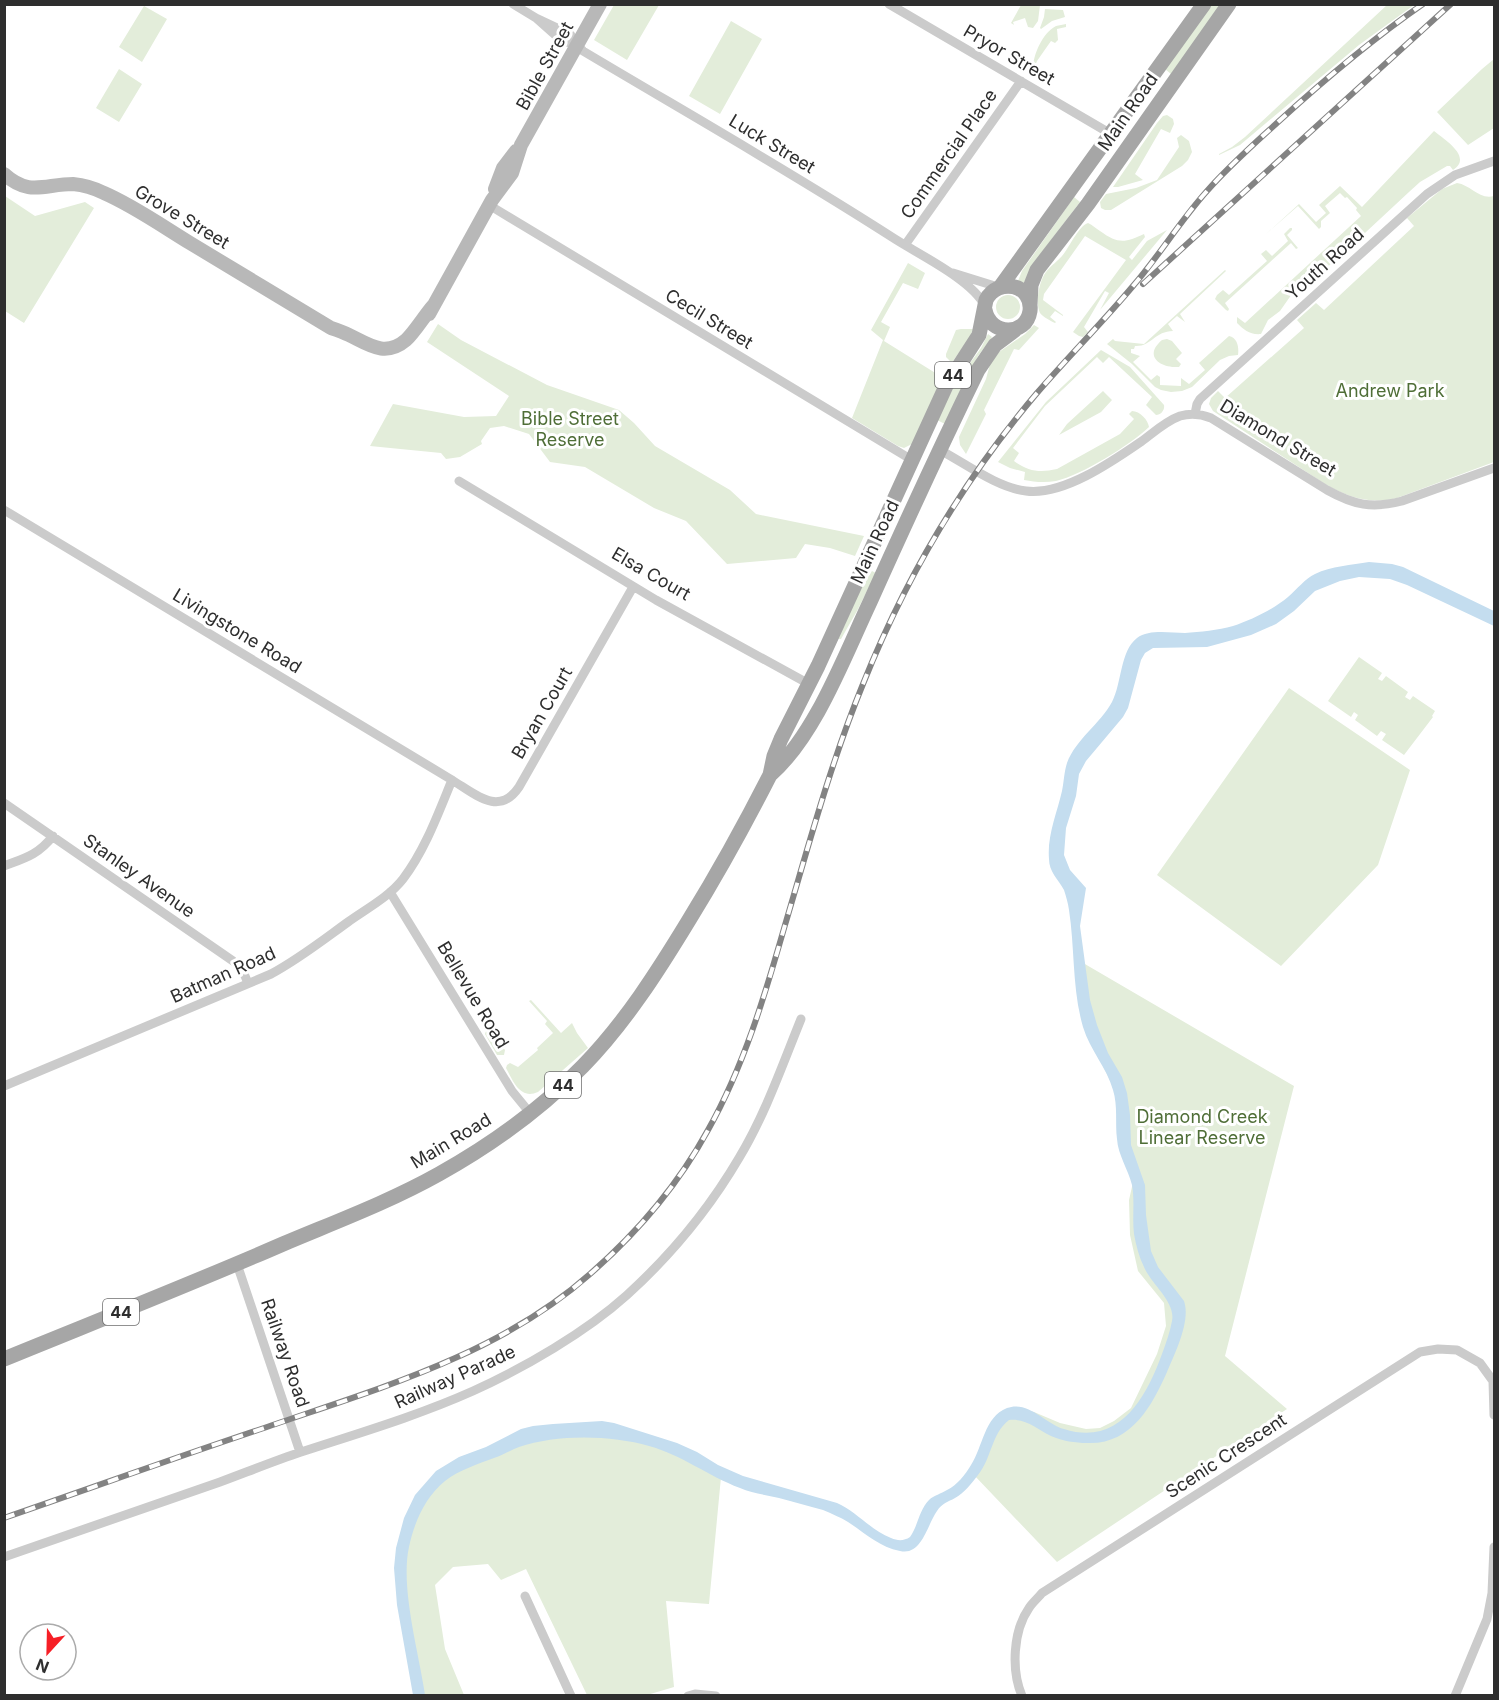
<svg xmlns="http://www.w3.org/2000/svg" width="1499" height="1700" font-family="Inter,sans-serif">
<rect width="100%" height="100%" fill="#fff"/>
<path fill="#e3edda" d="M614 5H659L627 60 594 40Z
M1021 5H1040L1038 21 1033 28 1028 27 1025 18 1013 22 1014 25 1011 23Z
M1211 5H1221L1171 74 1165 69Z
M1387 5H1414L1359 45 1240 145 1219 155V154L1232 147 1245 137Z
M144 6 167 19 142 62 119 47Z
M1045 9 1063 10 1065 17 1052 21 1041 29 1040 28 1044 17Z
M731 21 762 39 720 114 689 96Z
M1066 24V27L1057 29 1058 40 1055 43 1051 41 1037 61 1033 71C1032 57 1042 33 1056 26 1059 25 1063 25 1066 24Z
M1494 59V128L1468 145 1437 112 1482 69Z
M119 69 142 84 119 122 96 108Z
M1167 115 1173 119 1174 124 1170 133 1161 129 1135 174 1143 180 1118 187H1113L1157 123 1163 116Z
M1434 131C1445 140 1473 157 1453 170L1450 166H1447L1420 182 1409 192 1337 259 1307 284 1294 291 1280 311 1268 320 1261 334C1250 335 1244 330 1237 323V317L1245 323 1361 216 1356 210 1357 208 1347 197 1345 198 1340 193 1325 206 1330 213 1321 221V227L1319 229 1298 206 1265 235 1299 204 1316 222 1326 213 1319 205 1340 186 1362 207Z
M1181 135 1189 141 1192 152 1188 160 1182 166 1111 210H1105L1101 208 1100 202 1106 194 1136 188 1157 180 1179 147 1177 138Z
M1457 183C1471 185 1479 200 1494 196V462L1397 498C1370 505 1348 497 1325 484L1213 411 1209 404 1211 398 1218 391 1225 398 1304 328 1297 320 1316 303 1324 310 1414 226 1407 218 1442 189Z
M5 196 35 216 85 202 94 208 24 323 5 311Z
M1074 197 1080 202 1032 265 1024 283 1018 281 1022 271Z
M1088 223C1093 225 1095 228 1100 231 1118 244 1125 243 1144 234L1145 237 1129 257 1132 260 1147 241 1167 230 1100 310 1109 293 1105 291 1084 327 1088 332 1083 337 1079 336 1073 332 1126 260 1085 236 1044 294 1043 300 1063 315V316L1055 311 1050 317 1056 322 1055 323C1051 321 1043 317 1040 313 1035 303 1039 281 1046 272 1051 265 1060 260 1065 252 1071 244 1079 226 1088 223Z
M1290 228H1292V230L1287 235 1298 248 1296 249 1291 243 1225 303 1229 309 1228 311 1226 310 1215 299 1217 295 1223 290 1229 295 1267 261 1261 254 1266 250 1272 256 1288 241 1284 234Z
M908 263 925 273 918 289 903 283 881 322 890 327 884 341 937 374 943 380 912 444 904 448 898 446 852 418 883 340 871 330Z
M1225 270 1226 271 1180 314 1185 322 1177 316 1168 324 1173 331C1155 331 1151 347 1135 346L1134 349H1131V353L1140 356 1133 362 1151 380 1157 375 1160 377V385L1181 386V378L1189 384 1205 370 1199 363 1229 336C1238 338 1239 348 1238 355L1229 356 1220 360 1192 387 1182 391 1171 392 1161 390 1155 387 1132 364 1107 344 1113 339 1115 341 1144 344Z
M996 307a12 12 0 1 1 24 0a12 12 0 1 1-24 0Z
M438 324 461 340 547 385 619 410 634 423 655 446 730 490 756 514 864 536 855 556 830 548 805 544 796 558 727 564 686 521 654 508 585 467 550 462 529 434 504 426 490 428 481 441 482 444 460 457 446 459 441 453 370 446 393 404 464 417 496 416 509 396 427 342Z
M1034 325 1039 328 1019 350 1014 349 984 410 986 414 966 454 960 445 959 437 986 379 990 364 999 352 1025 334Z
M961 329H973L970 337 953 361H950L946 357V354L956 330Z
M988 334 992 337 978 356 945 424 937 420 955 384 981 348Z
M1167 339 1172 341 1182 353 1176 359 1181 364 1179 367C1160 368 1143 356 1162 340Z
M1101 350 1130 367 1164 405C1165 410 1161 415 1156 415L1146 405 1152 397 1109 357 1103 363 1097 357 1045 406 1013 448 1019 453 1014 461C1028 471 1039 473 1057 469L1120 434 1134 419 1129 414 1132 411C1140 411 1148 420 1149 427 1130 445 1082 475 1056 481 1045 483 1034 482 1024 480L1025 472 1010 468 998 462 1046 402Z
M1103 391 1112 400 1101 412 1059 435 1067 424Z
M872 571 876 573 857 611 841 639H838L863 584Z
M1359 657 1382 673 1378 679 1382 681 1386 676 1408 692 1405 697 1410 700 1413 696 1435 711 1432 716 1433 717 1404 755 1382 740 1386 734 1381 731 1377 736 1355 720 1358 715 1354 712 1351 717 1328 701Z
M1289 688 1410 770 1378 865 1281 966 1157 875Z
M1078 960 1294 1086 1225 1356 1287 1409 1057 1562 973 1474 989 1432 1019 1408 1034 1412 1060 1423 1086 1429 1100 1428 1114 1421 1131 1408 1157 1354 1166 1326 1164 1303 1138 1271 1130 1235 1129 1200 1134 1178 1122 1104 1098 1056Z
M531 1000 561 1033 572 1023 577 1033 588 1048 538 1092C520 1100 513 1081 506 1068L507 1065 510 1063 518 1067 538 1050 537 1048 553 1033 545 1024 547 1021 529 1001Z
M487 1028 490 1029 505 1050 504 1055H497L485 1034Z
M640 1435 721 1477 709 1604 666 1601 674 1687 647 1695H587L526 1569 501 1580 488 1564 453 1567 435 1585 445 1649 464 1695H419L402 1605 407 1527 438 1478 516 1439Z"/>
<path fill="#c4ddef" d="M1369 562 1392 564 1403 567 1494 611V626L1407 585 1390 579 1359 577 1340 581 1315 591 1294 611 1276 624 1251 635 1207 647 1153 648 1145 653 1141 660 1128 708 1123 717 1086 761 1079 774 1076 796 1066 828 1064 855 1070 870 1086 888 1080 926 1090 1000 1097 1025 1108 1053 1122 1077 1127 1093 1130 1115 1131 1145 1145 1185 1146 1215 1151 1251 1158 1267 1184 1301C1191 1321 1175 1353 1167 1372 1152 1406 1131 1445 1087 1443 1075 1443 1063 1441 1051 1436 1037 1429 1026 1418 1009 1420 991 1434 992 1458 978 1475 972 1483 964 1493 955 1498 948 1502 942 1503 937 1511 927 1525 922 1556 900 1551 879 1547 865 1533 848 1522 840 1517 832 1514 823 1510 808 1506 794 1502 779 1498 766 1495 752 1493 740 1488 708 1476 682 1455 649 1446 611 1435 557 1434 519 1447 511 1450 503 1455 494 1458 478 1464 459 1470 445 1481 425 1497 414 1523 409 1547 400 1588 419 1653 425 1695H413L397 1605 394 1568 396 1548 404 1518 415 1495 436 1471 459 1457 486 1447 521 1429 533 1426 553 1424 602 1421 614 1423 677 1443 697 1452 718 1465 743 1476 837 1503C857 1512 872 1531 891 1538 898 1541 904 1541 910 1537 918 1526 919 1510 929 1500 934 1495 941 1494 947 1490 957 1485 965 1475 971 1465 983 1447 984 1417 1007 1408 1028 1400 1046 1424 1064 1429 1119 1447 1146 1398 1162 1354 1166 1343 1170 1332 1172 1321 1176 1302 1151 1284 1144 1267 1139 1257 1136 1245 1134 1234 1132 1218 1135 1201 1132 1185 1128 1169 1118 1155 1117 1139 1115 1123 1118 1106 1113 1090 1107 1068 1090 1050 1083 1027 1072 989 1075 949 1069 910 1068 903 1066 896 1064 890 1058 879 1049 872 1049 859 1047 836 1057 813 1062 791 1064 782 1064 772 1067 763 1076 739 1100 724 1112 702 1122 683 1120 651 1137 638 1149 629 1170 633 1185 633 1200 632 1218 630 1233 626 1251 620 1274 609 1288 597 1297 589 1305 579 1315 574 1331 566 1352 565 1369 562Z"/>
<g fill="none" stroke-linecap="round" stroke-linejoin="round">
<path stroke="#cbcbcb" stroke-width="9" d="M513 4 536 18 570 34 577 45
M889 4 1111 134
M536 18 554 34 566 42 577 45 583 51C687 113 793 173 895 239 920 255 972 280 985 306
M489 205 912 460
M905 245 1021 81
M953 273 998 287
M1195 414 1197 404 1200 399 1427 194 1455 175 1494 161
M940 450C966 464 998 488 1026 491 1063 496 1113 461 1142 441 1154 432 1166 421 1180 416 1190 413 1201 414 1211 418L1327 490C1354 505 1372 509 1402 501L1494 468
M459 481 656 600 809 684
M4 510 452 780C475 794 499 817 519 787L633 587
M4 803 233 961 242 969 248 983
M4 866C25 858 38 855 53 836
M390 892 512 1091 530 1113
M4 1086 271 974C299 959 323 940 348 922 366 909 389 897 403 879 425 850 438 814 452 780
M237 1264 300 1452
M4 1557C76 1532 148 1507 220 1482 247 1472 274 1461 301 1452 359 1433 417 1416 473 1391 524 1368 586 1332 627 1295 671 1255 709 1209 739 1158 765 1115 782 1066 801 1019
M525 1596 571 1696
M688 1696 695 1694 716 1696
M1022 1696C1011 1670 1013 1631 1029 1608 1032 1603 1038 1598 1042 1593L1420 1352 1438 1349 1457 1350 1480 1363 1493 1381 1494 1415
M1455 1696 1487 1619 1492 1593 1494 1547"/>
<path stroke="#b8b8b8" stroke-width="14" d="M4 174C29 197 45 184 73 184 84 185 94 188 104 193 134 206 162 226 190 243 237 271 284 300 331 328 337 330 343 332 349 335 368 344 385 358 406 340 414 333 425 315 433 306
M495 189 503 168 516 151
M429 314 492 200 512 173 521 145 600 4"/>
<path stroke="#a6a6a6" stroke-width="15" d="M1001 286 1204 4
M1030 305 1031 285 1037 270 1088 204 1229 4
M770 775C815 736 844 657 870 602 905 524 941 446 978 370L995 345 1015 330
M4 1359C97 1321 191 1284 283 1244 335 1222 389 1202 439 1174 491 1145 541 1109 583 1066 625 1023 658 971 689 920 718 873 745 824 770 775L774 756 781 739 818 666 946 386 979 335 986 300C998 277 1033 284 1030 311 1026 337 990 336 985 310"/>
<defs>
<path id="rail" d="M1143 284 1451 4
M4 1518C91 1488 177 1457 264 1428 377 1389 499 1355 590 1274 637 1233 678 1185 708 1130 744 1066 765 995 785 925 809 844 831 762 863 684 905 579 964 479 1037 393 1068 357 1102 323 1133 286 1159 256 1180 221 1207 191 1229 166 1254 144 1278 122 1324 80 1371 40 1423 4"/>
</defs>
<use href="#rail" stroke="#838383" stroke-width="6"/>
<use href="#rail" stroke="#fff" stroke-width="4" stroke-dasharray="11" stroke-linecap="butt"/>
</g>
<g text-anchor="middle" stroke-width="6" stroke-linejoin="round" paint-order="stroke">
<g fill="#fff" stroke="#6d6d6d" stroke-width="1.5">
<rect x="935" y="362" width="36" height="26" rx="4.5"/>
<rect x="545" y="1072" width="36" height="26" rx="4.5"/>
<rect x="103" y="1299" width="36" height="26" rx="4.5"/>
</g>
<g font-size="16" font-weight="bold" fill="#2e2e2e">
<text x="953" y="381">44</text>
<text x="563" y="1091">44</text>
<text x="121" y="1318">44</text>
</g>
<g font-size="18" fill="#2e2e2e" stroke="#fff">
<text transform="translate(1009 55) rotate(30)" y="6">Pryor Street</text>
<text transform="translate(545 66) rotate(-61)" y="6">Bible Street</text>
<text transform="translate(1128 112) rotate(-55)" y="6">Main Road</text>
<text transform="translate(772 144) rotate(31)" y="6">Luck Street</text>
<text transform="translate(949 154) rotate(-55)" y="6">Commercial Place</text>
<text transform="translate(182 217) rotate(31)" y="6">Grove Street</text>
<text transform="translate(1325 264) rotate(-42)" y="6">Youth Road</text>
<text transform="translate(709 319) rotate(31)" y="6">Cecil Street</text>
<text transform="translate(1278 438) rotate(31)" y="6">Diamond Street</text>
<text transform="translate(875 542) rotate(-65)" y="6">Main Road</text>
<text transform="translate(651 574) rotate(30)" y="6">Elsa Court</text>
<text transform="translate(237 631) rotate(31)" y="6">Livingstone Road</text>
<text transform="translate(542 713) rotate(-60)" y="6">Bryan Court</text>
<text transform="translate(139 876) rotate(35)" y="6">Stanley Avenue</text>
<text transform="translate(223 975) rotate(-24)" y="6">Batman Road</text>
<text transform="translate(473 995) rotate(59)" y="6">Bellevue Road</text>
<text transform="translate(451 1141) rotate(-31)" y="6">Main Road</text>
<text transform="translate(285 1353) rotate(71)" y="6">Railway Road</text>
<text transform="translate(455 1377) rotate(-24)" y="6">Railway Parade</text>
<text transform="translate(1226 1456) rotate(-33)" y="6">Scenic Crescent</text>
</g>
<g font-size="18" fill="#4f6e37" stroke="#fff">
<text x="1390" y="397">Andrew Park</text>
<text x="570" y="425">Bible Street<tspan x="570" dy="21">Reserve</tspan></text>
<text x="1202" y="1123">Diamond Creek<tspan x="1202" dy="21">Linear Reserve</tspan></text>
</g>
</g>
<rect width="1499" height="1700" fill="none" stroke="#2e2e2e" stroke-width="12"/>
<g transform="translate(48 1652) rotate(202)"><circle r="28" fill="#ffffff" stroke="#ababab" stroke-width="1.5"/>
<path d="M0-4.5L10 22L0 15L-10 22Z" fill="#f61f26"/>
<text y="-9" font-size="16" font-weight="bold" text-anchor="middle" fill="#2e2e2e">N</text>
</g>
</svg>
